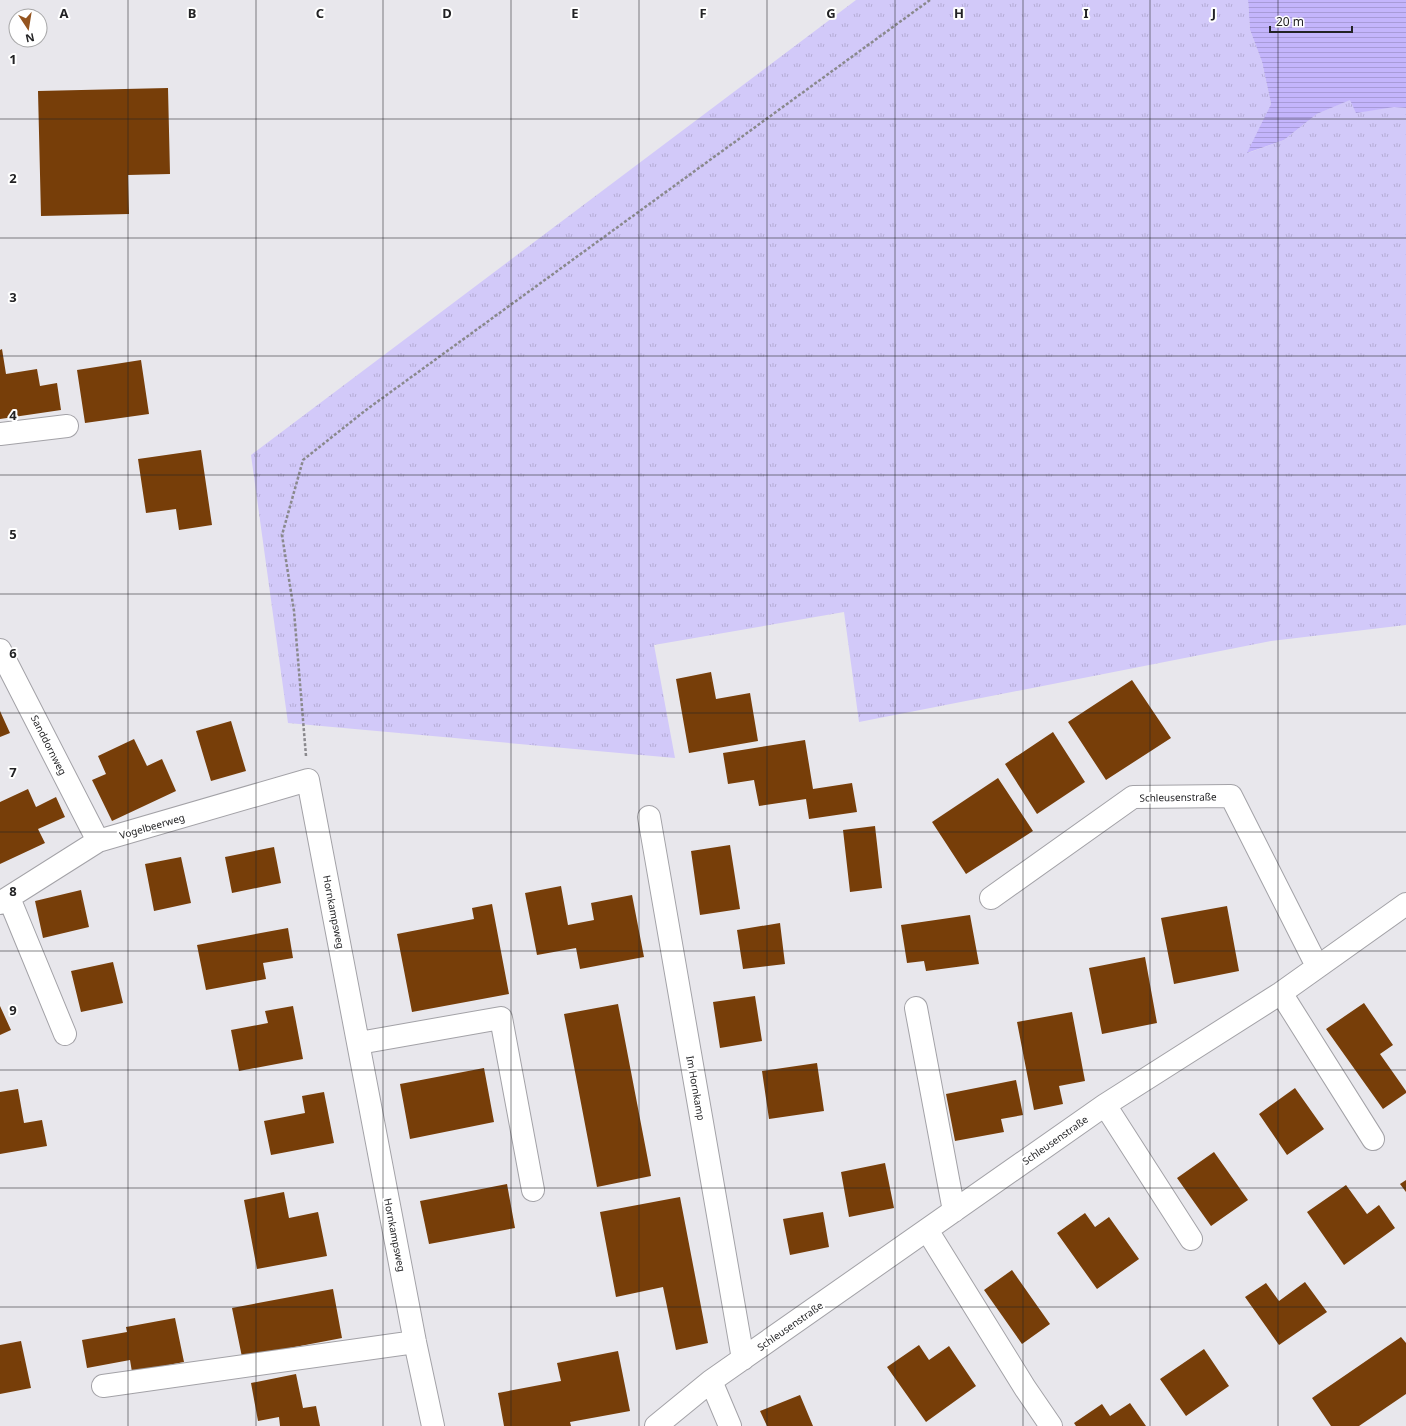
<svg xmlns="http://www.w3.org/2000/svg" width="1406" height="1426" font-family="'Noto Sans',sans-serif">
<defs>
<pattern id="grass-tufts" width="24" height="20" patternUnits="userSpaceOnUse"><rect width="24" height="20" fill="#d2c9f9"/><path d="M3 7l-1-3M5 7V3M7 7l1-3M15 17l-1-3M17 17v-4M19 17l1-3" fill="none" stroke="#b4acd5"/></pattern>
<pattern id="water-rules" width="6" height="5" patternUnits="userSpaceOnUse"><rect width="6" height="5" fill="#c4b5fc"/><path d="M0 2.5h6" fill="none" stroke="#a89bd8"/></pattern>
</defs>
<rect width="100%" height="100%" fill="#e8e7ec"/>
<path fill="url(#grass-tufts)" d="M856 0H1248L1250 30 1262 62 1271 104 1248 153 1284 140 1317 114 1351 99 1406 108V625L1271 641 859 722 844 612 654 645 675 758 288 723 251 455Z"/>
<path fill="url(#water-rules)" d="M1248 0H1406V108L1394 107 1356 113 1350 100 1317 114 1284 140 1247 153 1271 104 1262 62 1250 30Z"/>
<path fill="#773e09" d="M168 88 170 174 128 175 129 214 41 216 38 91Z
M2 349 6 374 37 369 40 386 57 383 61 410 0 419V350Z
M141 360 149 414 85 423 77 370Z
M201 450 212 525 179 530 176 509 146 513 138 459Z
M711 672 716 699 750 693 758 741 689 753 676 679Z
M1132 680 1171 738 1106 780 1068 722Z
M0 711 10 733 0 737Z
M231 721 246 771 211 781 196 731Z
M1053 732 1085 782 1037 814 1005 764Z
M134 739 147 766 162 759 176 791 112 821 92 780 106 774 98 756Z
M805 740 813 789 852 783 857 812 809 819 806 799 759 806 754 780 728 784 723 753Z
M998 778 1033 831 966 874 932 822Z
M28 789 36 807 56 797 65 817 38 829 45 843 0 864V802Z
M875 826 882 888 850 892 843 830Z
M730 845 740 909 700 915 691 851Z
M274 847 281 883 232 893 225 857Z
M181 857 191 903 154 911 145 864Z
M561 886 568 925 594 920 591 903 632 895 644 957 580 969 576 948 537 955 525 893Z
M81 890 89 927 43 938 35 901Z
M492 904 509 994 412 1012 397 934 474 919 472 908Z
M1227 906 1239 971 1174 984 1161 918Z
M970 915 979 964 926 971 924 961 907 963 901 925Z
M780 923 785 964 743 969 737 930Z
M288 928 293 958 263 963 266 979 206 990 197 945Z
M1145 957 1157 1023 1102 1034 1089 968Z
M113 962 123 1003 81 1012 71 971Z
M755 996 762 1041 720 1048 713 1002Z
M1364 1003 1393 1045 1380 1054 1406 1091V1093L1383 1109 1326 1029Z
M618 1004 651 1176 597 1187 564 1014Z
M0 1006 11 1030 0 1035Z
M293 1006 303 1059 239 1071 231 1030 268 1023 265 1011Z
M1072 1012 1085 1081 1059 1086 1063 1104 1034 1110 1017 1022Z
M817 1063 824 1111 769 1119 762 1071Z
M484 1068 494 1122 410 1139 400 1084Z
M1016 1080 1023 1115 1001 1119 1004 1132 955 1141 946 1094Z
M1295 1088 1324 1129 1287 1155 1259 1114Z
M18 1089 24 1123 42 1120 47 1146 0 1154V1092Z
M324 1092 334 1143 271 1155 264 1121 305 1113 302 1096Z
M1214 1152 1248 1200 1211 1226 1177 1178Z
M885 1163 894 1208 849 1217 841 1172Z
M1406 1180V1192L1400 1184Z
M507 1184 515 1228 429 1244 420 1201Z
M1346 1185 1367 1214 1379 1205 1395 1228 1344 1265 1307 1212Z
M284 1192 289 1218 318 1212 327 1256 257 1269 244 1200Z
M680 1197 708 1343 676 1350 663 1287 616 1297 600 1212Z
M823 1212 829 1247 790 1255 783 1219Z
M1085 1213 1095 1227 1109 1217 1139 1259 1097 1289 1057 1233Z
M1012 1270 1050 1324 1022 1344 984 1290Z
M1305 1282 1327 1312 1279 1345 1245 1297 1266 1283 1279 1301Z
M333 1289 342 1338 242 1357 232 1308Z
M175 1318 184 1362 132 1372 130 1360 87 1368 82 1340 127 1332 126 1327Z
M1401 1337 1406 1343V1394L1359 1426H1331L1312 1398Z
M21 1341 31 1388 0 1394V1345Z
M919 1345 929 1360 949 1346 976 1386 926 1422 887 1367Z
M1204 1349 1229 1386 1186 1416 1160 1379Z
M618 1351 630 1411 570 1422 571 1426H504L498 1393 561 1381 557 1363Z
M296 1374 303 1408 316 1406 320 1426H280L279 1417 258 1421 251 1383Z
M800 1395 813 1426H767L760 1411Z
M1130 1403 1146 1426H1076L1074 1423 1102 1404 1110 1416Z"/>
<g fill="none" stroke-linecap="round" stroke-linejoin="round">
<defs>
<path id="minor" d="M0 434 67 426
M0 650 98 841
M649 817 743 1359
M9 898 65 1034
M991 898 1133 797 1231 796 1317 966
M0 903 98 841 308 780 415 1342 433 1426
M1281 993 1373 1139
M916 1008 954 1211
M359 1043 501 1018 533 1190
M1105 1105 1191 1239
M927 1230 1025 1388 1051 1426
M711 1381 730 1426
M103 1386 415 1342
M656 1426 711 1381 1105 1105 1281 993 1406 904"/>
</defs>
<use href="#minor" stroke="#a3a2a7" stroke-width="24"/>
<path stroke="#8a898d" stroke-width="2.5" stroke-dasharray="3 2" stroke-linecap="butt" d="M306 756 294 611 282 535 303 460 366 410 930 0"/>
<use href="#minor" stroke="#fff" stroke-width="22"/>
</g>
<path fill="none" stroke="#232325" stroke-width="1" stroke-opacity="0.55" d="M128 0V1426M256 0V1426M383 0V1426M511 0V1426M639 0V1426M767 0V1426M895 0V1426M1023 0V1426M1150 0V1426M1278 0V1426M0 119H1406M0 238H1406M0 356H1406M0 475H1406M0 594H1406M0 713H1406M0 832H1406M0 951H1406M0 1070H1406M0 1188H1406M0 1307H1406"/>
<g text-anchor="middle" stroke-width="4" stroke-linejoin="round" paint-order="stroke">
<g font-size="10" fill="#232325" stroke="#fff">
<text transform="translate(49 745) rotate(63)" y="4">Sanddornweg</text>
<text transform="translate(1178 797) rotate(-1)" y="4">Schleusenstraße</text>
<text transform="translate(152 826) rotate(-16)" y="4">Vogelbeerweg</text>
<text transform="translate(334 912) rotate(79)" y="4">Hornkampsweg</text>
<text transform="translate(696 1088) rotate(80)" y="4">Im Hornkamp</text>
<text transform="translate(1055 1140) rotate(-35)" y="4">Schleusenstraße</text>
<text transform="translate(395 1235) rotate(79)" y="4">Hornkampsweg</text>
<text transform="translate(790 1326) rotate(-35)" y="4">Schleusenstraße</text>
</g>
</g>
<g font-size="13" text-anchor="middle" font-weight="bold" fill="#232325" stroke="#fff" stroke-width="4" stroke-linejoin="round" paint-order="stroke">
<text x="64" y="18">A</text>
<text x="192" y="18">B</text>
<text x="320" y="18">C</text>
<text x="447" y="18">D</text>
<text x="575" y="18">E</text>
<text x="703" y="18">F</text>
<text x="831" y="18">G</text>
<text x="959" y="18">H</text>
<text x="1086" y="18">I</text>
<text x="1214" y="18">J</text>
<text x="13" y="64">1</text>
<text x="13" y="183">2</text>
<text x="13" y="302">3</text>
<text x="13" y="420">4</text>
<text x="13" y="539">5</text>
<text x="13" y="658">6</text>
<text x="13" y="777">7</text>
<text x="13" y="896">8</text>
<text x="13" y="1015">9</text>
</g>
<g transform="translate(28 28) rotate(168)"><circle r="19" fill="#ffffff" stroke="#a7a7a8"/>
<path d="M0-3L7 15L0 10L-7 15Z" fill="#94541f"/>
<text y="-6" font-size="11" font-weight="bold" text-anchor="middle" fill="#232325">N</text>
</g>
<path d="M1270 26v6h82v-6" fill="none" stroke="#232325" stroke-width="2"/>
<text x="1276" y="26" font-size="12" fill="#232325" stroke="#ffffff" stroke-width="3" paint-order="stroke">20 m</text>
</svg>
